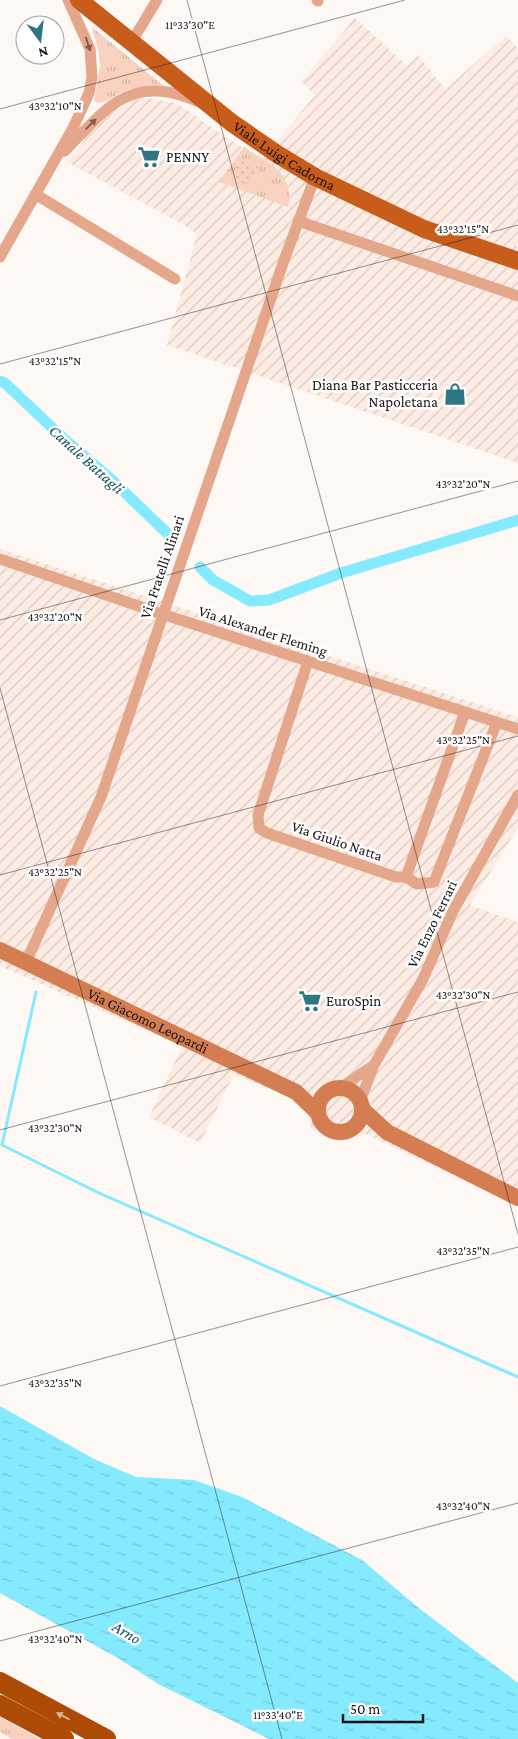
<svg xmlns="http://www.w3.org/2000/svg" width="518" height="1739" font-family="'Crimson Pro',serif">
<defs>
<pattern id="industrial-furrows" width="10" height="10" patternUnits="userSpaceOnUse" patternTransform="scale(1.25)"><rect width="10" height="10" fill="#fdece3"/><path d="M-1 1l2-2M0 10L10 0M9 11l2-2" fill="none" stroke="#d8cac2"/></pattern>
<pattern id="grass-tufts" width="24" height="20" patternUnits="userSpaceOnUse" patternTransform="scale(1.25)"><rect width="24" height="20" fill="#f8d1bf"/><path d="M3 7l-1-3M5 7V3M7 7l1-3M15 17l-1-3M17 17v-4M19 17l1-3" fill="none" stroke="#d4b3a3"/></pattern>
<pattern id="park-dots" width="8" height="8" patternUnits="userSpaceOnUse" patternTransform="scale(1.25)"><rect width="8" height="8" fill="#f8d1bf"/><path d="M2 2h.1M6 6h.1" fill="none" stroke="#d4b3a3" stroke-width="1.8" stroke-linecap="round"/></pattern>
<pattern id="water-ripples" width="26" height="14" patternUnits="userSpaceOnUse" patternTransform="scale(1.25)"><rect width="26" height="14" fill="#86eaff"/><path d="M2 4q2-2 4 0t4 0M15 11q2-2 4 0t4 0" fill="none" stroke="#73c8da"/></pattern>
</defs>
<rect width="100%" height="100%" fill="#fef8f5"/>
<path fill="url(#industrial-furrows)" d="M355 18 407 66 418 55 445 89 506 36 518 48V243L516 245 518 247V463L167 345 197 234 182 224 67 162 81 145 93 126 116 109 137 99 146 98 172 102 181 106 227 138 262 159 315 95 301 82Z
M0 549 518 717V828L470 905 518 922V1206L366 1134 339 1142 311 1128 306 1105 234 1074 200 1143 149 1117 182 1046 0 966Z"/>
<path fill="url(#grass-tufts)" d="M92 27 165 87C150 86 136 86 122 92 113 96 107 103 97 103L94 100 100 67 99 54Z
M244 147C267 162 296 174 288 207L219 182Z
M0 1717 40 1739H12L0 1732Z"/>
<path fill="url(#park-dots)" d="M242 158 260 168 249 185 232 175Z"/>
<path fill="url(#water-ripples)" d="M0 1406 94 1459 136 1477 194 1480 242 1497 362 1560 420 1609 518 1683V1739H269L160 1685 116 1657 0 1593Z"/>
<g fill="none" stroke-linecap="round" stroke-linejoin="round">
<path stroke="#86eaff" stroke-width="3" d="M36 992 2 1145 99 1193 518 1377"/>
<path stroke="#86eaff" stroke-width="11" d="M0 381 5 383 64 439 112 480 172 538
M200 567 213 580 250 601 269 600 341 573 518 520"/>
<path stroke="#e4a78b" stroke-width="11" d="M317 0 318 1
M131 43 157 0
M65 151C72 143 79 136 87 128 106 108 126 90 156 91 171 91 186 97 200 102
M35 194 175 279
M298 221 518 296
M0 257 73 128 89 93 92 77 90 49 68 0
M0 559 162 614 518 729
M308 661 258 815 259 828 267 833 396 877H406L417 884 434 882 497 722
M406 877 465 712
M26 962 101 797 283 263 315 177
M340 1088 374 1065
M360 1101 374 1065 423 979 453 911 518 795"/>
<g stroke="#d47d51" stroke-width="16">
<path id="s1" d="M0 950 296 1092 318 1113"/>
<circle cx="340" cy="1110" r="22"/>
<path d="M362 1109 387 1132 518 1198"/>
</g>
<path stroke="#c75c1b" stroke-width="18" id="s2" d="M79 0 232 123 277 154 315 177 424 229 518 261"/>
<path stroke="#ad4a05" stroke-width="20" d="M0 1682 106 1739
M0 1705 64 1739"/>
</g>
<defs><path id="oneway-solid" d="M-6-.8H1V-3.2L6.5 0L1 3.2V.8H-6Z" transform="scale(1.25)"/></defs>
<g fill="#7e5d4e">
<use href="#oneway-solid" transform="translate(88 44) rotate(72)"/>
<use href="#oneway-solid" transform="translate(91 124) rotate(-46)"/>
</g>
<use fill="#daae8e" href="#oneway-solid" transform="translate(63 1716) rotate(-152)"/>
<path fill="none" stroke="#181311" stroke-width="1" stroke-opacity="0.45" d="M187 0 518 1234M0 109 405 0M0 364 518 225M0 620 518 481M0 688 282 1739M0 875 518 736M0 1130 518 992M0 1386 518 1247M0 1641 518 1503"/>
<defs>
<symbol id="supermarket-bare" viewBox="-9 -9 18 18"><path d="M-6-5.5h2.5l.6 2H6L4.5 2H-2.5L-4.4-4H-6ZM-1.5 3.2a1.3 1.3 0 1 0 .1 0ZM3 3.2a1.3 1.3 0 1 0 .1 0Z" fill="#307583" stroke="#fff" stroke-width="2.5" paint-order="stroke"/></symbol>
<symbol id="shop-bare" viewBox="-9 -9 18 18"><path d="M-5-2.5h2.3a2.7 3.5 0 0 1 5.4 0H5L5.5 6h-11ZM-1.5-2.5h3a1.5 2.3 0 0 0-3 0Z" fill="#307583" stroke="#fff" stroke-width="2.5" paint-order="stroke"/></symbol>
</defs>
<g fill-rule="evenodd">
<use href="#supermarket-bare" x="133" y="141" width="32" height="32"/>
<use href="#shop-bare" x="439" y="378" width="32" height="32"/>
<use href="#supermarket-bare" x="294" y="985" width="32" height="32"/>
</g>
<g text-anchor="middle" stroke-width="5" stroke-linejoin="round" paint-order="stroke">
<g font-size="15" fill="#181311" stroke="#fff">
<text dy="5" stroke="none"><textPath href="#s2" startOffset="258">Viale Luigi Cadorna</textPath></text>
<text transform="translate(162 567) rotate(-71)" y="5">Via Fratelli Alinari</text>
<text transform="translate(263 631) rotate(18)" y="5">Via Alexander Fleming</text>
<text transform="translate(337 841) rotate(19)" y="5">Via Giulio Natta</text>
<text transform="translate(432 924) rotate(-64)" y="5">Via Enzo Ferrari</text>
<text dy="5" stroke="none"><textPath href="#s1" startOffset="164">Via Giacomo Leopardi</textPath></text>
</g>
<g font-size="15" fill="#181311" stroke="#fff" text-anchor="start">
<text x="166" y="162">PENNY</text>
<text x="438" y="390" text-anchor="end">Diana Bar Pasticceria<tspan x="438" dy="17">Napoletana</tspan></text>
<text x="326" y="1006">EuroSpin</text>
</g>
<g font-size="16" font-style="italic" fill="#124e59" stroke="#fff">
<text transform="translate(87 459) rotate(42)" y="6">Canale Battagli</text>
<text transform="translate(127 1632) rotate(30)" y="6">Arno</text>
</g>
</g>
<g font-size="12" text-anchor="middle" fill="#181311" stroke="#fff" stroke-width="5" stroke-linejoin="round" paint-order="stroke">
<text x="190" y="29">11°33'30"E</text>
<text x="55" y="110">43°32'10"N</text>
<text x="463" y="233">43°32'15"N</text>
<text x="55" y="365">43°32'15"N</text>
<text x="463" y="488">43°32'20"N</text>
<text x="55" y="621">43°32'20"N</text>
<text x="463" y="744">43°32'25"N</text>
<text x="55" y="876">43°32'25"N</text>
<text x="463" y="999">43°32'30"N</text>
<text x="55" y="1132">43°32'30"N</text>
<text x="463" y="1255">43°32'35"N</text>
<text x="55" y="1387">43°32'35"N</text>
<text x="463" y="1510">43°32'40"N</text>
<text x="55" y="1643">43°32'40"N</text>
<text x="278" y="1719">11°33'40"E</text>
</g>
<g transform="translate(40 40) rotate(165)"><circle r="24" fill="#ffffff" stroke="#a3a1a0"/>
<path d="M0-4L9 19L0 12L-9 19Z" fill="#307583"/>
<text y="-8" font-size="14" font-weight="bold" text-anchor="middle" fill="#181311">N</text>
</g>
<path d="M343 1714v8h80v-8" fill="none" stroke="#181311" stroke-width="2.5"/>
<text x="350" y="1714" font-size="15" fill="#181311" stroke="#ffffff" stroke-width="4" paint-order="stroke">50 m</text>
</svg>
